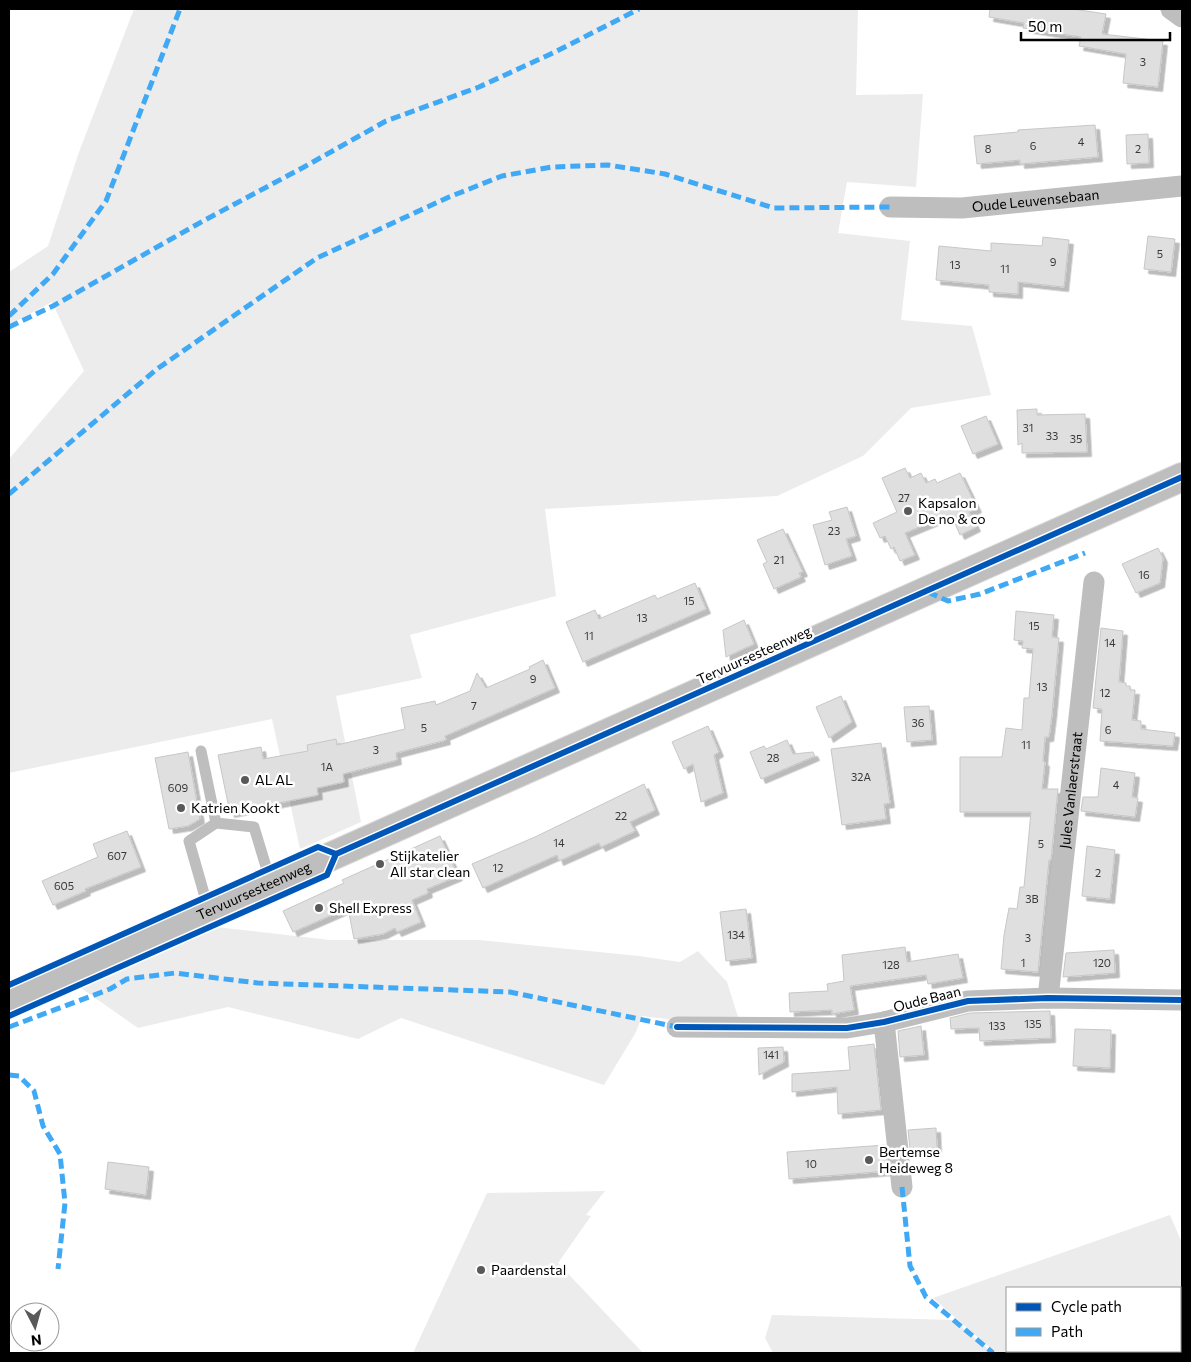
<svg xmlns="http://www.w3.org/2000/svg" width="1191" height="1362" font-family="Commissioner,sans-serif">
<defs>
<filter id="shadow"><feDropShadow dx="4.5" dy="4.5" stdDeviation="0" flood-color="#0004"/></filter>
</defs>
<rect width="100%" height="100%" fill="#fff"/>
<path fill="#ececec" d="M134 9H858L856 95 923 94 916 187 847 182 838 233 910 241 901 320 972 326 991 395 911 408 863 456 777 496 545 509 556 596 410 635 422 678 336 696 361 822 300 849 272 719 9 773V459L84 371 52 302 9 325V272L48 246 79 152Z
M217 927 330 940H479L639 956 680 962 698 951 727 982 740 1023H700L642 1016 636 1032 604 1085 401 1018 358 1039 228 1007 138 1028 81 988Z
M605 1191 586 1215 591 1216 558 1263 643 1353H413L487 1193Z
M1170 1215 1182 1243V1322L1180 1324V1288H1007V1351H1117L1111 1353H996L933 1298Z
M772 1315 953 1320 993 1353H773L765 1338Z"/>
<path fill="#dfdfdf" stroke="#c7c7c7" filter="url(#shadow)" d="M990 9H1073L1106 14 1102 34 1163 41 1158 87 1123 83 1126 54 1079 46 1081 37 1023 28 1024 23 989 17Z
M1095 125 1098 157 1020 164V160L977 164 974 136 1018 132V130Z
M1148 134 1149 163 1127 164 1126 135Z
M1148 236 1175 239 1171 272 1144 269Z
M1043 237 1069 240 1064 287 1018 282V294L989 292V285L936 280 939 246 991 251V243L1042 246Z
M1037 409V415L1085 414 1087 452 1022 453V443L1018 445 1017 410Z
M986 416 998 444 973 454 961 426Z
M905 468 910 478 921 473 926 483 935 479 937 483 960 473 977 508 969 512 976 527 960 535 951 514 905 533 915 555 900 561 894 547 891 549 885 536 880 538 873 523 897 512 882 478Z
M847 507 856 536 846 539 852 556 825 565 813 525 832 520 829 512Z
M783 529 803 572 799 573 801 577 774 589 763 564 767 562 757 540Z
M1158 548 1163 558 1160 583 1136 593 1122 564Z
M695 583 706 609 583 662 566 622 595 610 599 619 655 595 657 599Z
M1016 611 1054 615 1052 637 1059 638 1052 714 1049 737H1045L1043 761 1045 762 1042 789H1058L1051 860H1049L1038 972 1001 969 1004 935 1009 908 1017 909 1020 887H1024L1031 812H960V757H1002L1006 728 1022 730 1024 698H1029L1033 649 1022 648 1023 641 1014 640Z
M744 620 754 644 726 657 723 630Z
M1101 628 1123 631 1119 682 1126 683V686H1130V690H1135L1132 720 1141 721V729L1175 733 1173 746 1100 741 1102 709 1093 708Z
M543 660 555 688 445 736 446 740 396 753 397 760 343 774 344 782 317 788 318 795 230 813 218 755 261 747 263 759 308 751 307 745 336 739 337 745 405 729 401 708 435 701 436 705 470 691 477 673 486 688 530 669 529 667Z
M841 696 852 722 829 738 816 707Z
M929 706 932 740 907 742 904 707Z
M708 726 719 752 714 755 723 793 701 802 693 764 684 769 672 742Z
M787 740 793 754 813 752 815 756 761 779 750 752 764 746 766 749Z
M881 743 890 803 884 804 886 819 842 825 831 749Z
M188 752 200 819 188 826 169 829 155 758Z
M1101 768 1135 773 1132 797 1138 798 1135 817 1081 811 1083 797H1098Z
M644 784 655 810 630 822 635 831 601 847 599 843 559 861 557 855 483 888 472 864 535 837Z
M127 831 141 867 85 889 86 891 53 905 42 881 98 857 93 844Z
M440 836 458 876 427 889 428 893 412 900 421 922 397 932 395 928 383 934 354 939 348 908 293 932 283 911 344 883 342 880Z
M1087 846 1115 850 1110 899 1082 896Z
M746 909 752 958 726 961 720 912Z
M905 947 907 962 958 954 963 978 928 984 926 975 850 986 854 1010 832 1014V1010L790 1012 789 993 828 991 827 984 844 981 842 955Z
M1114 950 1115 973 1063 977 1066 953Z
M1050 1011 1051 1038 980 1041 979 1028 951 1029 950 1018 970 1013Z
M921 1026 924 1055 900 1057 898 1031Z
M1075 1029 1111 1030 1110 1068 1073 1066Z
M874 1044 881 1110 838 1114 837 1087 792 1092V1074L850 1070 848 1047Z
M783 1047 784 1062 759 1075 758 1048Z
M936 1128 937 1148 910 1149 908 1130Z
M885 1145 888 1171 789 1179 787 1152Z
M108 1162 149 1167 146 1195 105 1189Z"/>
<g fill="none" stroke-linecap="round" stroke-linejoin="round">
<defs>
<g id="primary">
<path id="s3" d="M9 1000 1182 477"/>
</g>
</defs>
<use href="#primary" stroke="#dbdbdb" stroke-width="30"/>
<path stroke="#bebebe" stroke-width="11" d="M201 751 216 823 189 841 209 911
M216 823 254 827 271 883"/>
<g stroke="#bebebe" stroke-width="21">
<path d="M1171 9 1182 17"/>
<path id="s1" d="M890 207 962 208 1182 186"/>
<path id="s2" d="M1048 998 1094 582"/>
<path d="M884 1022 902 1187"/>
<path d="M677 1027 847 1028 884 1022 968 1001 1048 998 1182 1000"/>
</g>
<use href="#primary" stroke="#bebebe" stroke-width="28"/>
<path stroke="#3fa9f5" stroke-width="5" stroke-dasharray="10 5" stroke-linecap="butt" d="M9 316 53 274 106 201 180 9
M9 327 53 306 203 221 304 167 386 121 479 87 555 52 639 9
M9 494 157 369 317 258 449 197 502 176 552 167 608 165 665 174 774 208 890 207
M928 592 948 601 980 594 1085 553
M9 1027 110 989 127 979 175 973 258 983 510 992 677 1027
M9 1075 19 1076 34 1091 43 1126 60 1154 65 1203 58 1269
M902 1187 910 1266 926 1297 993 1353"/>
<defs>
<path id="cycleway" d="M336 854 1182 477
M9 985 318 847 336 854 327 875 9 1016
M677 1027 847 1028 884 1022 968 1001 1048 998 1182 1000"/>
</defs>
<use href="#cycleway" stroke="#fff" stroke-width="9"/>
<use href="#cycleway" stroke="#0057b8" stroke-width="6"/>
</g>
<g fill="#595959" stroke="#fff" stroke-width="2">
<circle cx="908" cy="511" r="5"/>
<circle cx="245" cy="780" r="5"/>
<circle cx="181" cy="808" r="5"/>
<circle cx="380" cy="864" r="5"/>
<circle cx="319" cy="908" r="5"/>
<circle cx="869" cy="1160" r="5"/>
<circle cx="481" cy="1270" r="5"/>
</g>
<g text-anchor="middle" stroke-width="5" stroke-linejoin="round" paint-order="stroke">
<g font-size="11" fill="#383838">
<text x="1143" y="66">3</text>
<text x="1081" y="146">4</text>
<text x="1033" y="150">6</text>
<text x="988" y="153">8</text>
<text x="1138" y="153">2</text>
<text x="1160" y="258">5</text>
<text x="1053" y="266">9</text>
<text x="955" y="269">13</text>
<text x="1005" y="273">11</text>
<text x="1028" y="432">31</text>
<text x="1052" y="440">33</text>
<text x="1076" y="443">35</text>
<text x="904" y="502">27</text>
<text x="834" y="535">23</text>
<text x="779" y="564">21</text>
<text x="1144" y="579">16</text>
<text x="689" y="605">15</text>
<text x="642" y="622">13</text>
<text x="1034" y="630">15</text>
<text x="589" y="640">11</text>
<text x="1110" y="647">14</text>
<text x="533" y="683">9</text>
<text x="1042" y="691">13</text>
<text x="1105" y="697">12</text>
<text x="474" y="710">7</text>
<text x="918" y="727">36</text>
<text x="424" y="732">5</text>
<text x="1108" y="734">6</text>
<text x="1026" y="749">11</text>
<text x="376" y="754">3</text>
<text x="773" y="762">28</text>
<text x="327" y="771">1A</text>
<text x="861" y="781">32A</text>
<text x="1116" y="789">4</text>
<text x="178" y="792">609</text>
<text x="621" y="820">22</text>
<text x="559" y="847">14</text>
<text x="1041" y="848">5</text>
<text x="117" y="860">607</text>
<text x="498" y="872">12</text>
<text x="1098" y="877">2</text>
<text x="64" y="890">605</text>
<text x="1032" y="903">3B</text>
<text x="736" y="939">134</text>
<text x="1028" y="942">3</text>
<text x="1023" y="967">1</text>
<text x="1102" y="967">120</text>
<text x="891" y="969">128</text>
<text x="1033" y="1028">135</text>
<text x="997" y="1030">133</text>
<text x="771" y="1059">141</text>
<text x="811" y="1168">10</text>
</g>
<g font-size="14" fill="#000" stroke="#fff">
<text dy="5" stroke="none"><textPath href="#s1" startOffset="146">Oude Leuvensebaan</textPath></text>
<text transform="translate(754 655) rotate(-24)" y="5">Tervuursesteenweg</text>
<text dy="5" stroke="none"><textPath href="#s2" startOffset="209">Jules Vanlaerstraat</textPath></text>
<text dy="5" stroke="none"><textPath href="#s3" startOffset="268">Tervuursesteenweg</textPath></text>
<text transform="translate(927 999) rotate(-14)" y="5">Oude Baan</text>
</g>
<g font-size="14" fill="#000" stroke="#fff" text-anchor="start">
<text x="918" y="508">Kapsalon<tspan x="918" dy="16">De no &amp; co</tspan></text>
<text x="255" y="785">AL AL</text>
<text x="191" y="813">Katrien Kookt</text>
<text x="390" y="861">Stijkatelier<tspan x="390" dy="16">All star clean</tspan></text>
<text x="329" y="913">Shell Express</text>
<text x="879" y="1157">Bertemse<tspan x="879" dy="16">Heideweg 8</tspan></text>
<text x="491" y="1275">Paardenstal</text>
</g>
</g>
<rect width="1191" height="1362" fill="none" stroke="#000000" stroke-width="20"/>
<rect x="1006" y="1287" width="175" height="65" fill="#ffffff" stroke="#999999"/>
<rect x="1016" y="1303" width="25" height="8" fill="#0057b8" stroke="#999999"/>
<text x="1051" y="1312" font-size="15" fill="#000000">Cycle path</text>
<rect x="1016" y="1328" width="25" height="8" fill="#3fa9f5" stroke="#999999"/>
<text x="1051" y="1337" font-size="15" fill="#000000">Path</text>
<g transform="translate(35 1327) rotate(174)"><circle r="24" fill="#ffffff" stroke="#999999"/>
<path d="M0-4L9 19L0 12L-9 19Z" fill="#595959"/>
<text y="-8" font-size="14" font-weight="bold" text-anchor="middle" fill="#000000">N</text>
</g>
<path d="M1021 32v8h149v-8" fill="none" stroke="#000000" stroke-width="2.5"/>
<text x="1028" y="32" font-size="15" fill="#000000" stroke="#ffffff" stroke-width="4" paint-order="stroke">50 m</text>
</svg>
